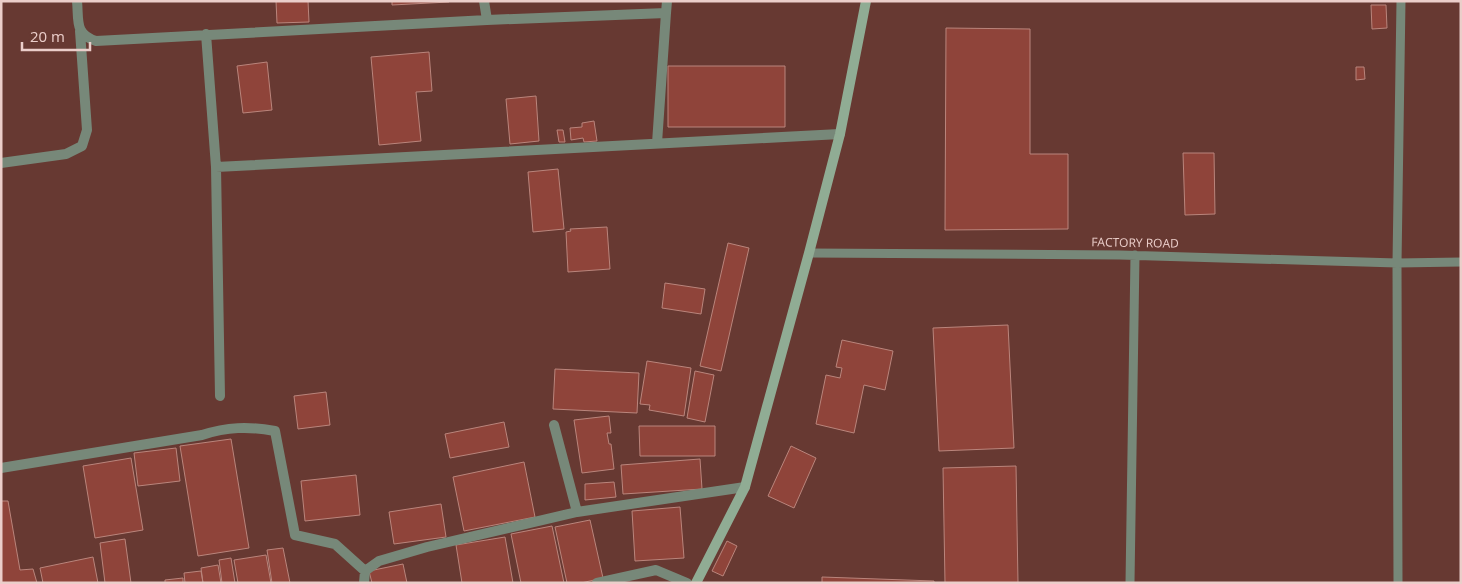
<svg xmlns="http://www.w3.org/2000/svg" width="1462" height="584" font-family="'Open Sans',sans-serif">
<rect width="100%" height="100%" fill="#673932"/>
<path fill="#8f443a" stroke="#ba857c" d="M276 1H308L309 22 277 23Z
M392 1H449V2L392 5Z
M1371 5H1386L1387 28 1372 29Z
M946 28 1030 29V154H1068V229L945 230Z
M429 52 432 91 416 92 421 141 379 145 371 57Z
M267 62 272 110 243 113 237 66Z
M668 66H785V127H668Z
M1356 67H1364L1365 79 1356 80Z
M536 96 539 141 510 144 506 99Z
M594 121 597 141 584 142 583 138 571 140 570 128 582 127V123Z
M557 130H563L565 142H559Z
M1183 153H1214L1215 214 1185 215Z
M558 169 564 229 533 232 528 172Z
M607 227 610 269 568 272 566 232 571 231 570 229Z
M728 243 749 248 721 371 700 366Z
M665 283 705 289 701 314 662 308Z
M1008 325 1014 448 939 451 933 328Z
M842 340 893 351 885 390 864 385 854 433 816 424 826 375 840 378 842 368 836 367Z
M647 361 691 368 684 416 649 410 650 405 640 404Z
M555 369 639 373 637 413 553 409Z
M695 371 714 375 705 422 687 418Z
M326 392 330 425 298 429 294 396Z
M609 416 611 433H607L609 444H611L614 469 582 473 574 420Z
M504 422 509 447 450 458 445 434Z
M639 426H715V456H640Z
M231 439 249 548 198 556 180 446Z
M791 446 816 458 794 508 768 496Z
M176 448 180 481 138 486 134 453Z
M131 458 143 530 95 538 83 466Z
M700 459 702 489 623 494 621 465Z
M524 462 535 517 464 531 453 477Z
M1016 466 1018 583H945L943 468Z
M356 475 360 515 305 521 301 481Z
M614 482 616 497 585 500V484Z
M1 501H8L20 570 33 569 37 583H1Z
M441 504 446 537 394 544 389 512Z
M680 507 684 558 635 561 632 511Z
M590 520 603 578 581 583H567L555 527Z
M552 526 564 583H521L511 534Z
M505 537 513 583H462L456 545Z
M125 539 131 583H105L100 543Z
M727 541 737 546 723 576 712 571Z
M283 548 290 583H272L267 550Z
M266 555 271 583H238L234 560Z
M93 557 98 583H43L40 568Z
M231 558 235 583H222L219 560Z
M403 564 407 583H372L369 571Z
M218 565 221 583H203L201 568Z
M201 571 203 583H185L184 573Z
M822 577 934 581V583H822Z
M183 578V583H165V580Z"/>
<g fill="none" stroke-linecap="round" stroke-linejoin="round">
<path stroke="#778879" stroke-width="9" d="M809 253 1120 255 1397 263 1461 262
M1130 583 1135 255
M1398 583 1397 263 1401 1"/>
<path stroke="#778879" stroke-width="10" d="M77 1C79 20 74 34 96 41L487 20
M484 1 487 20 666 13 657 143
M666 13 667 1
M206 34 216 167
M1 163 66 154 82 146 87 130 80 31
M220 396 216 167 840 134
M554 425 577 512
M1 468 202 435C227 427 248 426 275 431L295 535 335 544 365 571
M364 583 365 571 379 561 427 547 577 512 745 487
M597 583 656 570 687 583"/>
<path stroke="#90ac94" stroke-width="10" d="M696 583 745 487 809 253 840 134 866 1"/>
</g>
<g text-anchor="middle" stroke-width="4" stroke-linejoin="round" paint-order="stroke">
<g font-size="12" fill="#ebceca" stroke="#673932">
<text transform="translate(1135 243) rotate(1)" y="4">FACTORY ROAD</text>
</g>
</g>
<rect width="1462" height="584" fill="none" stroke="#ebceca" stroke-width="5"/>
<path d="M22 42v8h68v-8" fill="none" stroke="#ebceca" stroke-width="2.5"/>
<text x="30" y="42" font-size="15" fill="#ebceca" stroke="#673932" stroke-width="4" paint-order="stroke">20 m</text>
</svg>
